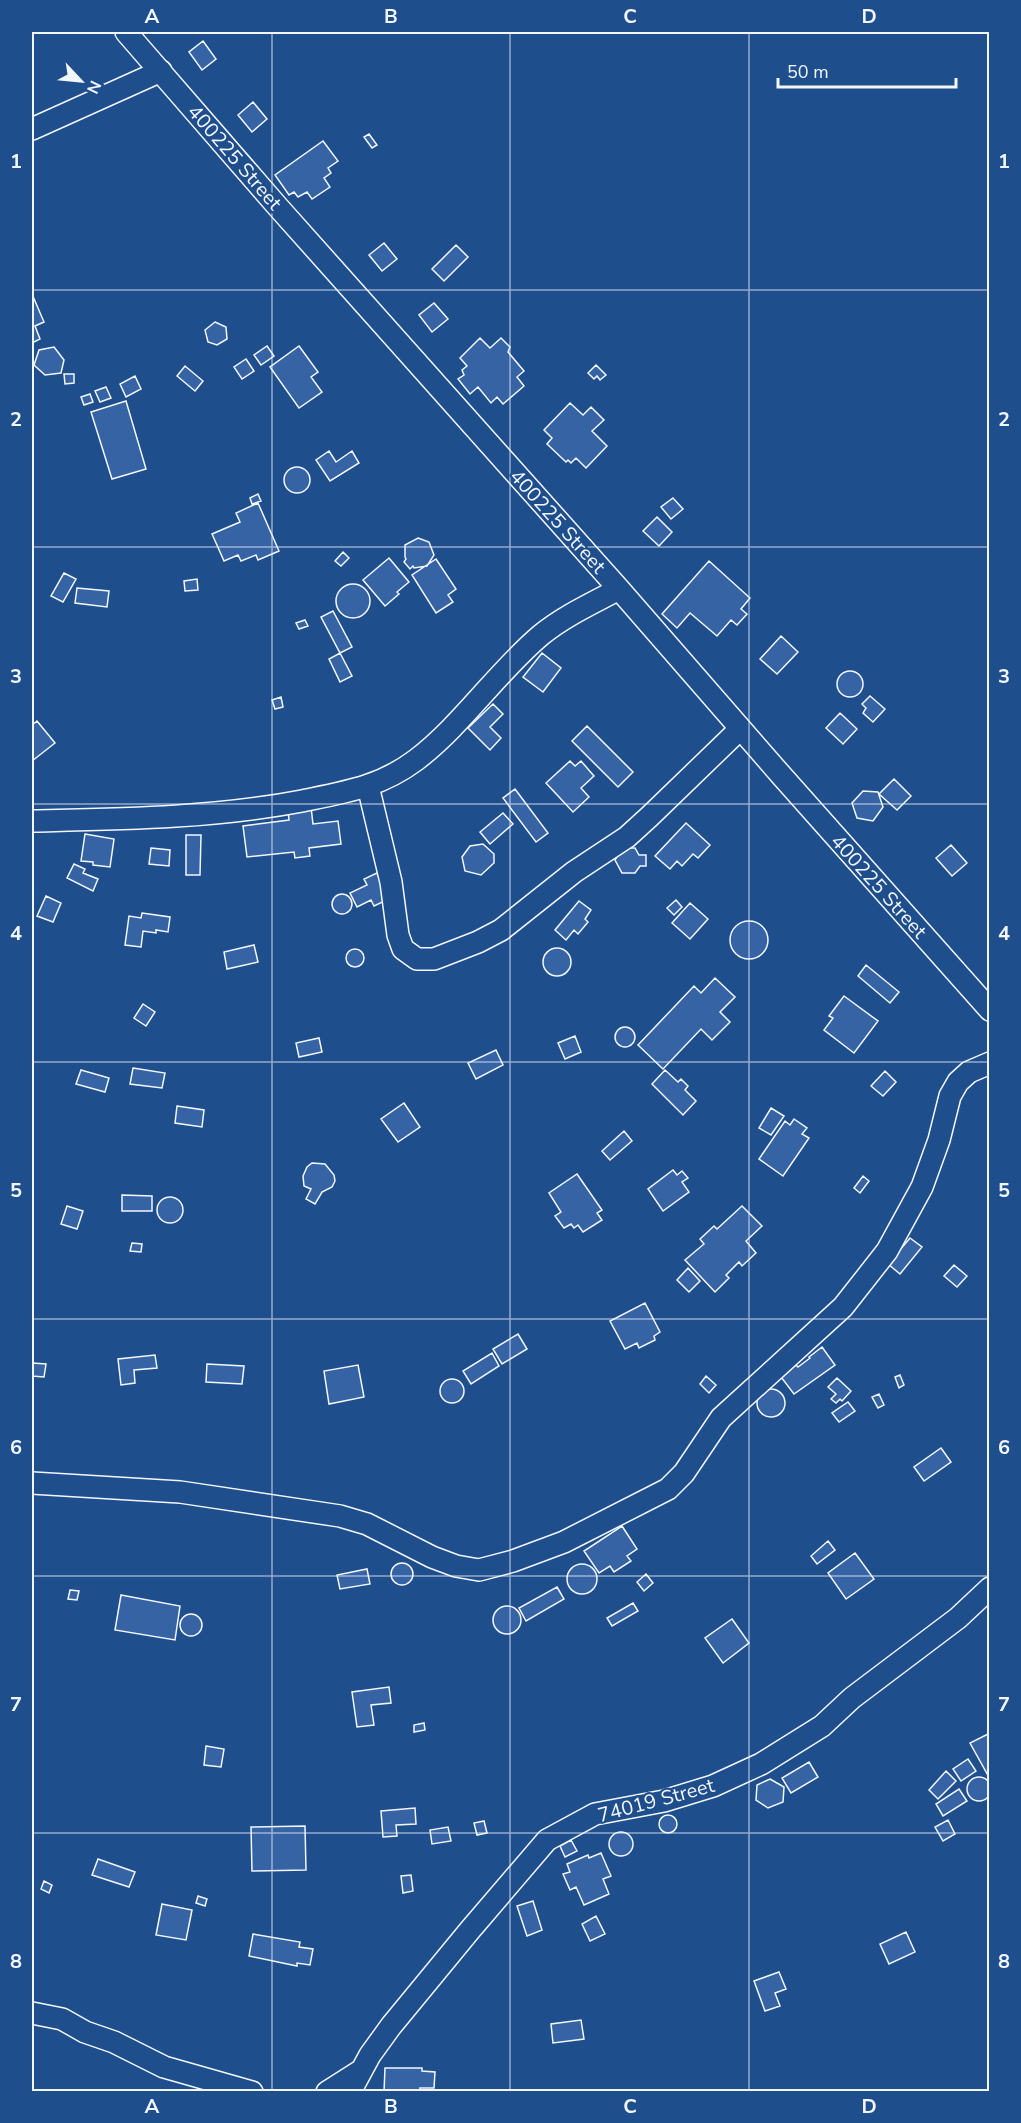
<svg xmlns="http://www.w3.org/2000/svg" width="1021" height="2123" font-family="'Nunito Sans',sans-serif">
<rect width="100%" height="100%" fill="#1f4e8c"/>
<path fill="#3563a3" stroke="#f2f6ff" stroke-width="1.5" d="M203 41 216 59 202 70 189 52Z
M253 102 267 119 252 132 238 115Z
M369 134 377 145 372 148 364 137Z
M323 141 338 161 328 168 331 173 324 178 330 187 312 199 307 192 298 197 294 192 289 195 275 175Z
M384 243 397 259 382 271 369 255Z
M456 245 468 257 444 281 432 269Z
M32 294 44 322 35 326 40 339 32 343Z
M434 303 448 319 432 332 419 315Z
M215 322 226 327 227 339 217 345 208 342 205 330Z
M480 338 490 348 501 338 510 347 508 352 524 371 517 377 524 386 503 404 497 397 491 403 478 387 470 394 458 379 464 375 462 370 467 366 460 358Z
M267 346 274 356 261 365 254 355Z
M299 346 318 372 311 377 322 392 299 408 270 367Z
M54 347 64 360 61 373 45 375 34 365 39 350Z
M246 359 254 371 242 379 234 367Z
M596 365 606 375 600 380 597 376 594 379 588 373Z
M185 366 203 381 195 391 177 376Z
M64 374H74V383L65 384Z
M135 376 141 389 126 397 120 384Z
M106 387 111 398 100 402 95 391Z
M90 394 93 402 84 405 81 397Z
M126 401 146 469 112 479 91 412Z
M570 403 583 415 591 407 604 420 592 431 607 446 586 468 576 458 571 463 568 460 566 462 547 444 552 438 544 430Z
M329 451 336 462 352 451 359 463 330 481 316 460Z
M284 480a13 13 0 1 1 26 0a13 13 0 1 1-26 0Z
M258 494 261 501 252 504 250 498Z
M673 498 683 509 671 519 661 507Z
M258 503 279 551 258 560 256 555 241 561 238 555 224 561 212 534 240 522 236 513Z
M657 517 672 532 659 546 643 531Z
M418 538 429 542 434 555 427 566 414 568 413 566 410 569 404 562 406 559 405 557V545Z
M343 552 349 558 341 566 335 561Z
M389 558 409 582 397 592 399 594 385 606 363 580Z
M436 559 456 589 448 595 453 602 436 613 412 575Z
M709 561 750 598 741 609 747 614 737 625 731 620 717 636 690 613 677 628 662 614Z
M64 573 76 579 63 602 51 596Z
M197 579 198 590 185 591 184 581Z
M336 601a17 17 0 1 1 34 0a17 17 0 1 1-34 0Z
M77 588 109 591 107 607 75 603Z
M333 611 352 647 340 653 321 617Z
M305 620 308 626 299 629 296 623Z
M781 636 798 652 777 674 760 659Z
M340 653 352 676 340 682 329 659Z
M542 653 561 668 543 692 523 677Z
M837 684a13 13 0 1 1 26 0a13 13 0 1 1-26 0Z
M870 696 885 709 873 722 863 713 866 708 862 704Z
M281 697 283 707 275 709 272 700Z
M493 704 503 714 490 727 501 738 490 750 468 728Z
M840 713 857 729 843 744 826 728Z
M37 721 55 743 32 761V725Z
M587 726 633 772 618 787 572 741Z
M570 761 575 766 581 761 594 776 581 788 589 797 573 812 546 783Z
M894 779 911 796 897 810 879 794Z
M515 789 548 833 536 842 503 798Z
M863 791 878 792 883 807 873 821 857 818 852 803Z
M311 807 313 824 338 821 341 844 309 848 310 856 295 858 294 852 247 857 243 826 289 820 288 810Z
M503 813 513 824 490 844 480 832Z
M686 823 710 845 698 858 693 854 682 866 677 861 670 869 655 856Z
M85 834 114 839 110 867 93 865V862L81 861Z
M186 835H201L200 875H186Z
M483 844 494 854V863L481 875 465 871 462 857 470 846Z
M951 845 967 863 952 876 936 858Z
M151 848 170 850 169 866 149 864Z
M622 848H635L639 855H646V866H640L635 873H622L615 860Z
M74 864 85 869 83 873 98 879 93 891 67 878Z
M377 873 389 899 374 906 371 900 357 907 350 893 367 885 364 879Z
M332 904a10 10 0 1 1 20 0a10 10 0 1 1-20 0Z
M46 896 61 903 53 922 37 916Z
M676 900 682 907 674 915 667 908Z
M579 901 591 910 585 919 588 922 578 934 574 930 566 940 555 930Z
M690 903 708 919 690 939 672 923Z
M142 913 170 917 168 932 156 930V933L143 931 141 947 125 945 129 916 141 918Z
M730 940a19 19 0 1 1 38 0a19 19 0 1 1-38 0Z
M254 945 258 962 227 969 224 952Z
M543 962a14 14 0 1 1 28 0a14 14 0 1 1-28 0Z
M346 958a9 9 0 1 1 18 0a9 9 0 1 1-18 0Z
M866 965 899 992 890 1003 858 976Z
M715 978 735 997 720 1012 730 1022 712 1040 701 1029 663 1069 638 1045 694 986 701 993Z
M844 996 878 1021 854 1053 824 1030 833 1018 829 1016Z
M143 1004 155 1012 146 1026 134 1018Z
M615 1037a10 10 0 1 1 20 0a10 10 0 1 1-20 0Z
M575 1036 581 1052 565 1059 558 1043Z
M319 1038 322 1052 299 1057 296 1043Z
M496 1050 503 1065 476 1079 468 1063Z
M133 1068 165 1073 162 1088 130 1084Z
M81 1070 109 1078 105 1092 76 1084Z
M665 1070 678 1082 681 1079 688 1086 685 1090 696 1101 683 1115 652 1084Z
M885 1071 896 1082 883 1096 871 1086Z
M404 1103 420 1127 398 1142 381 1119Z
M177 1106 204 1110 202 1127 175 1123Z
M771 1108 784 1116 771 1135 759 1128Z
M794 1119 807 1128 802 1134 809 1138 783 1176 759 1159 785 1121 790 1125Z
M624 1131 632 1141 610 1160 602 1151Z
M312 1163 325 1164 334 1175 335 1181 332 1187 322 1192 315 1204 306 1199 311 1189 304 1186 303 1176 307 1167Z
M673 1170 677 1175 682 1171 688 1178 682 1182 689 1192 663 1211 648 1189Z
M577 1174 602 1210 597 1213 602 1220 583 1232 578 1225 574 1228 571 1224 564 1228 555 1216 561 1212 549 1193Z
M863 1176 869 1181 860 1193 854 1188Z
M122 1195 152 1196V1211H122Z
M157 1210a13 13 0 1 1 26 0a13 13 0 1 1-26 0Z
M67 1206 83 1211 77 1229 61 1224Z
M742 1206 762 1226 746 1241 756 1253 742 1266 739 1262 726 1275 729 1278 715 1292 685 1260 704 1244 700 1239 714 1226 717 1229Z
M910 1238 922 1247 900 1274 888 1264Z
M132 1243 142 1244 141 1252 130 1251Z
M954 1265 967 1276 957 1287 944 1276Z
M688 1268 700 1281 689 1292 677 1280Z
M645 1303 660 1332 654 1336 655 1340 639 1348 637 1343 625 1349 610 1321Z
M518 1334 527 1349 502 1364 493 1349Z
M822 1347 835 1365 794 1394 781 1377 796 1365 798 1367 810 1358 809 1357Z
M492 1353 499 1366 471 1384 463 1371Z
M155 1355 157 1368 134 1370 135 1383 121 1385 118 1359Z
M32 1363 46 1364 44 1377 32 1376Z
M207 1364 244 1366 242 1384 206 1382Z
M358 1365 364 1397 329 1404 324 1371Z
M900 1375 904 1385 899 1388 895 1377Z
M706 1376 716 1385 709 1393 700 1384Z
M837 1378 851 1391 842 1401 840 1399 836 1403 831 1399 836 1394 828 1387Z
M440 1391a12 12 0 1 1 24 0a12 12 0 1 1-24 0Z
M757 1403a14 14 0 1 1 28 0a14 14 0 1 1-28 0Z
M879 1394 884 1405 878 1408 872 1397Z
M848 1402 855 1411 839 1422 832 1413Z
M941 1448 951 1462 924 1481 914 1467Z
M622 1526 637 1549 627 1556 631 1561 614 1572 610 1566 599 1573 584 1551Z
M828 1541 835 1550 817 1564 811 1556Z
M855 1553 874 1579 846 1599 828 1573Z
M391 1574a11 11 0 1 1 22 0a11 11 0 1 1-22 0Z
M567 1579a15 15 0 1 1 30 0a15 15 0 1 1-30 0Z
M367 1569 370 1584 340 1589 337 1575Z
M646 1574 653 1583 644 1591 637 1582Z
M557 1587 564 1599 526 1621 519 1608Z
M70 1590 79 1591 77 1600 68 1599Z
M121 1595 180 1606 175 1640 115 1630Z
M633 1603 638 1611 612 1626 607 1618Z
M493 1620a14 14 0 1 1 28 0a14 14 0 1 1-28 0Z
M180 1625a11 11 0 1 1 22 0a11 11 0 1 1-22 0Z
M732 1619 749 1643 723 1663 705 1638Z
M389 1687 391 1703 371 1705 374 1725 357 1727 352 1692Z
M424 1723 425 1730 414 1732V1725Z
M990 1733V1779L970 1743Z
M206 1746 224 1749 221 1767 204 1765Z
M968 1759 976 1771 961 1781 953 1769Z
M809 1762 818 1777 791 1793 782 1778Z
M946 1771 956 1781 938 1799 929 1790Z
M967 1789a12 12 0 1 1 24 0a12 12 0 1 1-24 0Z
M770 1779 784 1787 783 1802 768 1808 756 1800 757 1785Z
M959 1789 967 1801 943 1816 936 1804Z
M415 1808 416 1824 396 1825 397 1836 383 1837 381 1811Z
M659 1824a9 9 0 1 1 18 0a9 9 0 1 1-18 0Z
M948 1820 955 1834 943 1841 935 1827Z
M484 1821 487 1833 477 1835 474 1823Z
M305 1826 306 1870 252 1871 251 1827Z
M448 1827 451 1841 432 1844 430 1830Z
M609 1844a12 12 0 1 1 24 0a12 12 0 1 1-24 0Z
M571 1840 577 1851 565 1857 560 1846Z
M601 1853 611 1876 603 1879 609 1894 584 1905 576 1887 570 1890 563 1874 570 1872 567 1864 588 1855 589 1858Z
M98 1859 135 1872 129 1887 92 1875Z
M411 1875 413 1891 403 1893 401 1876Z
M44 1881 52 1885 49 1893 41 1889Z
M198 1896 207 1899 205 1906 196 1903Z
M533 1901 542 1930 527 1936 517 1906Z
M162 1904 192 1910 186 1940 156 1935Z
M596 1916 605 1934 590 1941 582 1924Z
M906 1932 915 1952 889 1964 880 1944Z
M253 1934 300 1942 299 1947 313 1949 310 1965 297 1963V1966L249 1956Z
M779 1972 786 1989 775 1993 780 2006 765 2011 754 1981Z
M581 2020 584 2039 553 2043 551 2024Z
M385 2068H422V2071L435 2072 434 2088H420V2091L384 2092Z"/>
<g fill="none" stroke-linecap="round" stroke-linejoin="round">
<defs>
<path id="street" d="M126 32 278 207 619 589 781 775 990 1010
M32 129 161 71
M368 786 391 882 398 935 403 949 417 959H434L478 942 501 930 574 872 627 837 649 817 740 729
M32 821C122 819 213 818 302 801 346 792 380 787 416 760 463 724 496 673 541 635 564 616 593 603 619 589
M32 1483 180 1492 340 1516 367 1524 432 1557 456 1566 479 1570 513 1561 564 1542 668 1489 684 1473 721 1418 843 1307 887 1251 922 1187 939 1140 950 1096 958 1082 969 1072 990 1063
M32 2013 62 2019 85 2032 114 2042 164 2067 252 2092
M327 2092 360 2071
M350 2092 370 2055 391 2026 470 1930 547 1840 595 1814 664 1801 713 1786 761 1764 822 1726 852 1698 958 1618 990 1588"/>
</defs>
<use href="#street" stroke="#f2f6ff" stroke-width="24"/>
<use href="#street" stroke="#1f4e8c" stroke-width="21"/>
</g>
<path fill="none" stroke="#f2f6ff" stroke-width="1.5" stroke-opacity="0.55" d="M272 32V2092M510 32V2092M749 32V2092M32 290H990M32 547H990M32 804H990M32 1062H990M32 1319H990M32 1576H990M32 1833H990"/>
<g text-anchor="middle" stroke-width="4.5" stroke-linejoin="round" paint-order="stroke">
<g font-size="20" fill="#f2f6ff" stroke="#1f4e8c">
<text transform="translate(235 157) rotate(49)" y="7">400225 Street</text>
<text transform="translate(558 521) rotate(48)" y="7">400225 Street</text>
<text transform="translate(879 886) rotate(48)" y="7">400225 Street</text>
<text transform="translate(656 1800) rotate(-15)" y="7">74019 Street</text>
</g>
</g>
<rect width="1021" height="2123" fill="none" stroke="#1f4e8c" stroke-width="66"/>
<g transform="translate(81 81) rotate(116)" stroke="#1f4e8c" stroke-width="4.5" paint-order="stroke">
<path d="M0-4.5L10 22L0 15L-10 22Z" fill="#f2f6ff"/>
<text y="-9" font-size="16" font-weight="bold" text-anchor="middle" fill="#f2f6ff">N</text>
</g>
<path d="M778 78v9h178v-9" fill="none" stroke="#f2f6ff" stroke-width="3"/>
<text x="787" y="78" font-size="18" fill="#f2f6ff" stroke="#1f4e8c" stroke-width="4.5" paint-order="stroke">50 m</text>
<rect x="33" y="33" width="955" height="2057" fill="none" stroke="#f2f6ff" stroke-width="2"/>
<g font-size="20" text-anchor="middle" font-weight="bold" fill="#f2f6ff">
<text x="152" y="23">A</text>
<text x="391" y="23">B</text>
<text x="630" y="23">C</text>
<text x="869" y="23">D</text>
<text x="16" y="168">1</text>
<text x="1004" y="168">1</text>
<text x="16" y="426">2</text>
<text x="1004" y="426">2</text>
<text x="16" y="683">3</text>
<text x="1004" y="683">3</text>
<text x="16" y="940">4</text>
<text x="1004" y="940">4</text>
<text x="16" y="1197">5</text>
<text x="1004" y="1197">5</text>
<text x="16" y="1454">6</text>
<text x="1004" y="1454">6</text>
<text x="16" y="1711">7</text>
<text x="1004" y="1711">7</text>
<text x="16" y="1968">8</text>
<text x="1004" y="1968">8</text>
<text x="152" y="2113">A</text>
<text x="391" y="2113">B</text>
<text x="630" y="2113">C</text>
<text x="869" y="2113">D</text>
</g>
</svg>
